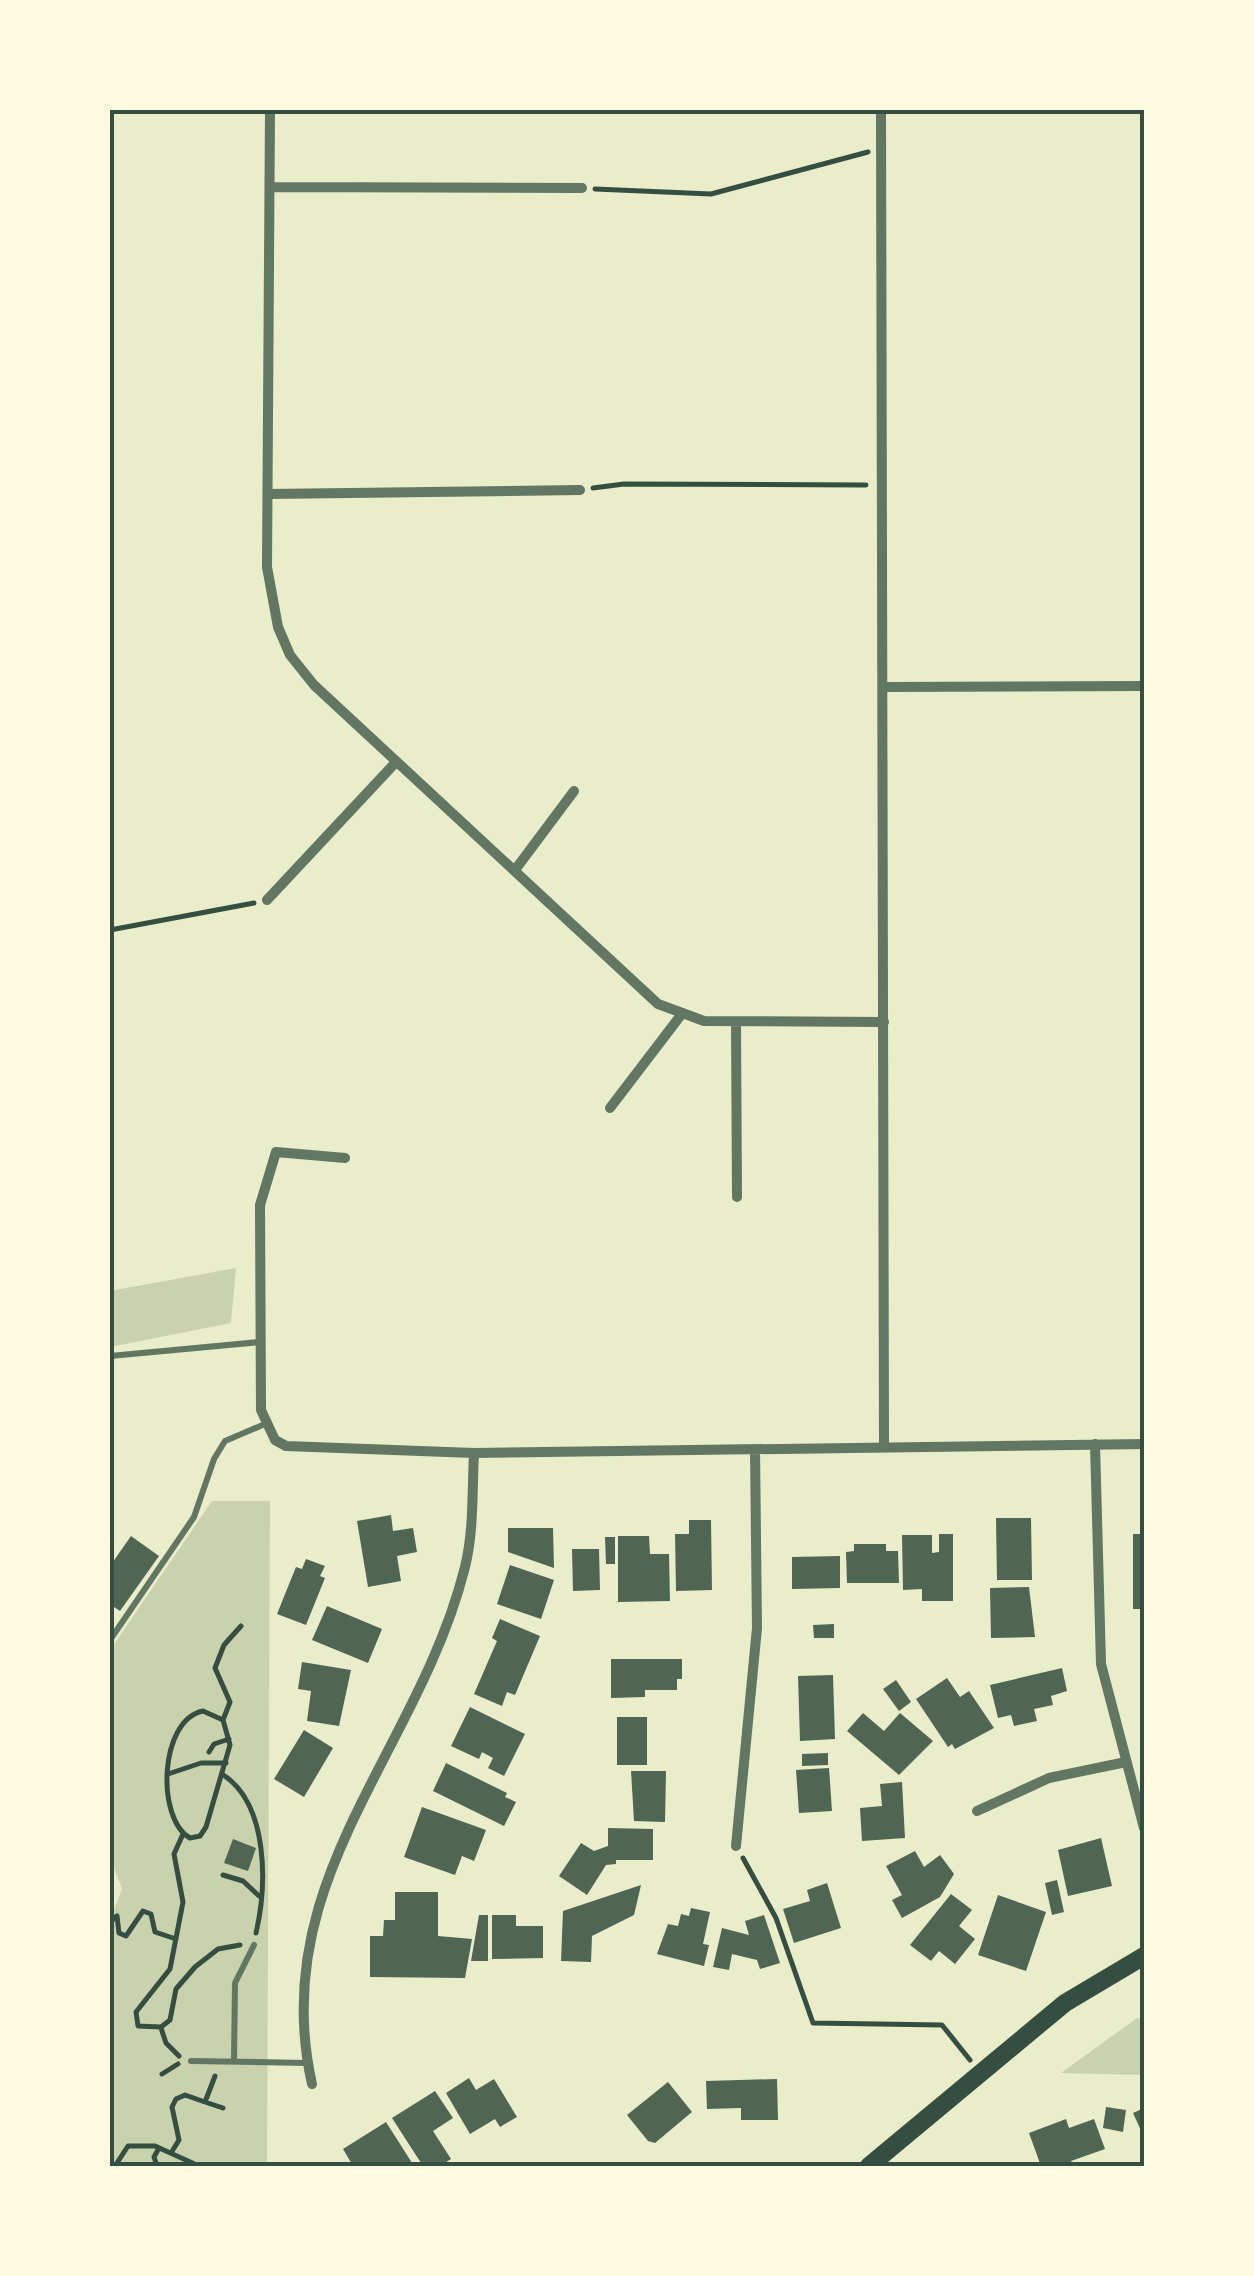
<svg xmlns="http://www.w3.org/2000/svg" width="1254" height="2276" font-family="'Space Grotesk',sans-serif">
<rect width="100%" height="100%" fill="#e9edc9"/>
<path fill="#cad2ad" d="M236 1268 231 1323 110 1347V1291Z
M212 1501H270L267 2166H110V1920L122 1889 110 1857V1650Z
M1137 2018 1144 2019V2075L1061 2073Z"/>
<path fill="#4f6655" d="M391 1515 393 1531 413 1528 417 1552 397 1556 401 1581 368 1587 357 1521Z
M996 1518H1031L1032 1580H997Z
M689 1520H711L712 1590 676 1591 675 1534H689Z
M508 1528H553L554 1568 508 1552Z
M939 1534H953V1601H922V1589L903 1590 902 1535H932V1553L939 1552Z
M1133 1534H1144V1609H1133Z
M131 1536 159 1556 120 1611 114 1607 110 1612V1566Z
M618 1536H649L650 1554H669L670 1601 618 1602Z
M605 1537H615V1564H606Z
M854 1544H886V1551H898L899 1583H847L846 1552 854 1551Z
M572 1549H599L600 1590 573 1591Z
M840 1556V1588L792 1589V1557Z
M306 1559 325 1566 320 1576 325 1578 306 1625 277 1614 296 1567 302 1569Z
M510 1565 554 1580 541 1619 497 1604Z
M1029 1587 1035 1637 991 1638 990 1588Z
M327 1606 382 1629 368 1663 312 1640Z
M500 1619 540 1636 515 1695 507 1692 502 1706 474 1694 497 1641 492 1638Z
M834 1624V1638H814L813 1625Z
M611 1659H682V1679H677V1690H645V1697L611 1698Z
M302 1662 351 1670 339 1726 307 1721 311 1691 298 1689Z
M1062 1668 1067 1691 1051 1696 1053 1705 1034 1709 1037 1721 1014 1726 1011 1715 998 1718 990 1685Z
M833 1675 835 1739 800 1741 798 1676Z
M947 1678 960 1697 969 1691 994 1728 955 1749 952 1744 948 1747 916 1699Z
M896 1680 911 1702 899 1711 883 1689Z
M470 1707 525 1734 504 1776 488 1768 493 1758 482 1752 479 1759 451 1746Z
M863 1713 884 1731 900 1713 933 1741 899 1775 847 1731Z
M617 1717H647V1765H617Z
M304 1730 333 1748 304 1797 274 1779Z
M828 1753V1765L802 1766V1754Z
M446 1763 507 1793 505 1797 516 1802 504 1826 433 1791Z
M829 1768 832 1811 799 1813 796 1770Z
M631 1771H666L665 1822 634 1821Z
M902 1782 905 1838 862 1841 860 1808 882 1806 880 1784Z
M422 1807 486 1830 474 1861 462 1856 455 1875 404 1857Z
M608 1828 653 1829V1860H616V1864L606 1865 587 1895 559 1876 581 1843 594 1851 608 1846Z
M1101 1838 1112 1886 1068 1896 1058 1850Z
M233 1839 256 1848 248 1871 224 1863Z
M915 1851 924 1867 940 1855 954 1874 940 1897 902 1918 892 1900 902 1895 886 1866Z
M1057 1880 1064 1912 1052 1915 1045 1883Z
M827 1883 841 1928 794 1943 783 1909 810 1901 807 1890Z
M641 1885 634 1915 592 1936 591 1962 561 1961 563 1911Z
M395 1892H438V1936L472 1939 465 1978 370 1977V1936H383L384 1920H395Z
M951 1894 972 1910 959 1926 975 1939 955 1964 939 1951 931 1961 910 1945Z
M998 1895 1046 1912 1026 1971 978 1955Z
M691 1908 710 1912 703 1944 709 1945 704 1966 657 1954 668 1924 678 1926 681 1914 689 1916Z
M479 1915H488V1961H471Z
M492 1915H516V1926H543V1958L492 1959Z
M764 1915 780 1963 760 1969 757 1960 732 1954 729 1970 713 1967 722 1928 749 1935 745 1921Z
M469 2078 476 2090 494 2079 517 2117 500 2127 495 2119 470 2134 446 2093Z
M777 2079 778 2120H741V2108L707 2109 706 2081Z
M668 2082 692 2112 655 2143 648 2141 627 2115Z
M435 2091 453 2118 433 2131 451 2159 440 2166H423L392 2118Z
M1106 2107 1126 2110 1123 2132 1103 2128Z
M1144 2108V2137L1133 2113Z
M1066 2119 1069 2128 1094 2119 1105 2149 1071 2161 1073 2166H1041L1029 2133Z
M386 2122 414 2166H353L343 2149Z"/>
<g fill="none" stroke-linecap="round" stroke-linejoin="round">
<path stroke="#344e41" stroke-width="5" d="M595 189 711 194 868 152
M593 488 624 484 866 485
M110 930 254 903
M203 1711 223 1720 230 1745 206 1827 200 1836 190 1838C156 1819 159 1720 203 1711Z
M223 1720 230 1702 215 1668 224 1645 241 1626
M209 1752 214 1744 229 1739
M168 1774 201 1763H226
M222 1774C269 1804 267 1885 256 1933
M183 1834 174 1854 183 1902 170 1969 136 2012 138 2026 161 2027 170 2020 176 1989 195 1967 218 1949 240 1945
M743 1858 776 1918 813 2023 942 2025 970 2060
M223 1875 243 1881 259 1896
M110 1922 117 1916 119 1933 126 1936 143 1911 151 1914 155 1932 176 1939
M161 2028 166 2043 179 2056
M162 2074 178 2064
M205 2102 223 2108
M171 2153 179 2140 172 2107 176 2099 185 2095 205 2102 215 2076
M115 2166 128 2146H155L199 2166
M157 2166 154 2157 159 2148"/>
<path stroke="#617663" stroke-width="6" d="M110 1356 260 1342
M110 1640 194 1517 214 1459 225 1441 265 1424
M191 2061 308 2063
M234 2061 235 1983 254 1945"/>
<path stroke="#617663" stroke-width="10" d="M270 110 267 567 278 627 290 655 314 685 658 1004 704 1021 884 1022
M881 110 884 1446
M270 187 582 188
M269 494 580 490
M884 687 1144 686
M515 870 574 791
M267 900 396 762
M736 1023 737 1197
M610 1108 681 1015
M345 1158 276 1152 260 1205 261 1410 275 1440 286 1446 474 1453 1144 1444
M1095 1444 1101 1664 1144 1828
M977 1811 1049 1778 1126 1762
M736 1846 757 1628 755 1449
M312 2084C266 1879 419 1752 465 1567 474 1531 472 1490 474 1453"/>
<path stroke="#344e41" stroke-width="18" d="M869 2166 1065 2003 1144 1956"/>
</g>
<rect width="1254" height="2276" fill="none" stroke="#fefae0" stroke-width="225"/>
<rect x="112" y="112" width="1030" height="2052" fill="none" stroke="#344e41" stroke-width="4"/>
</svg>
